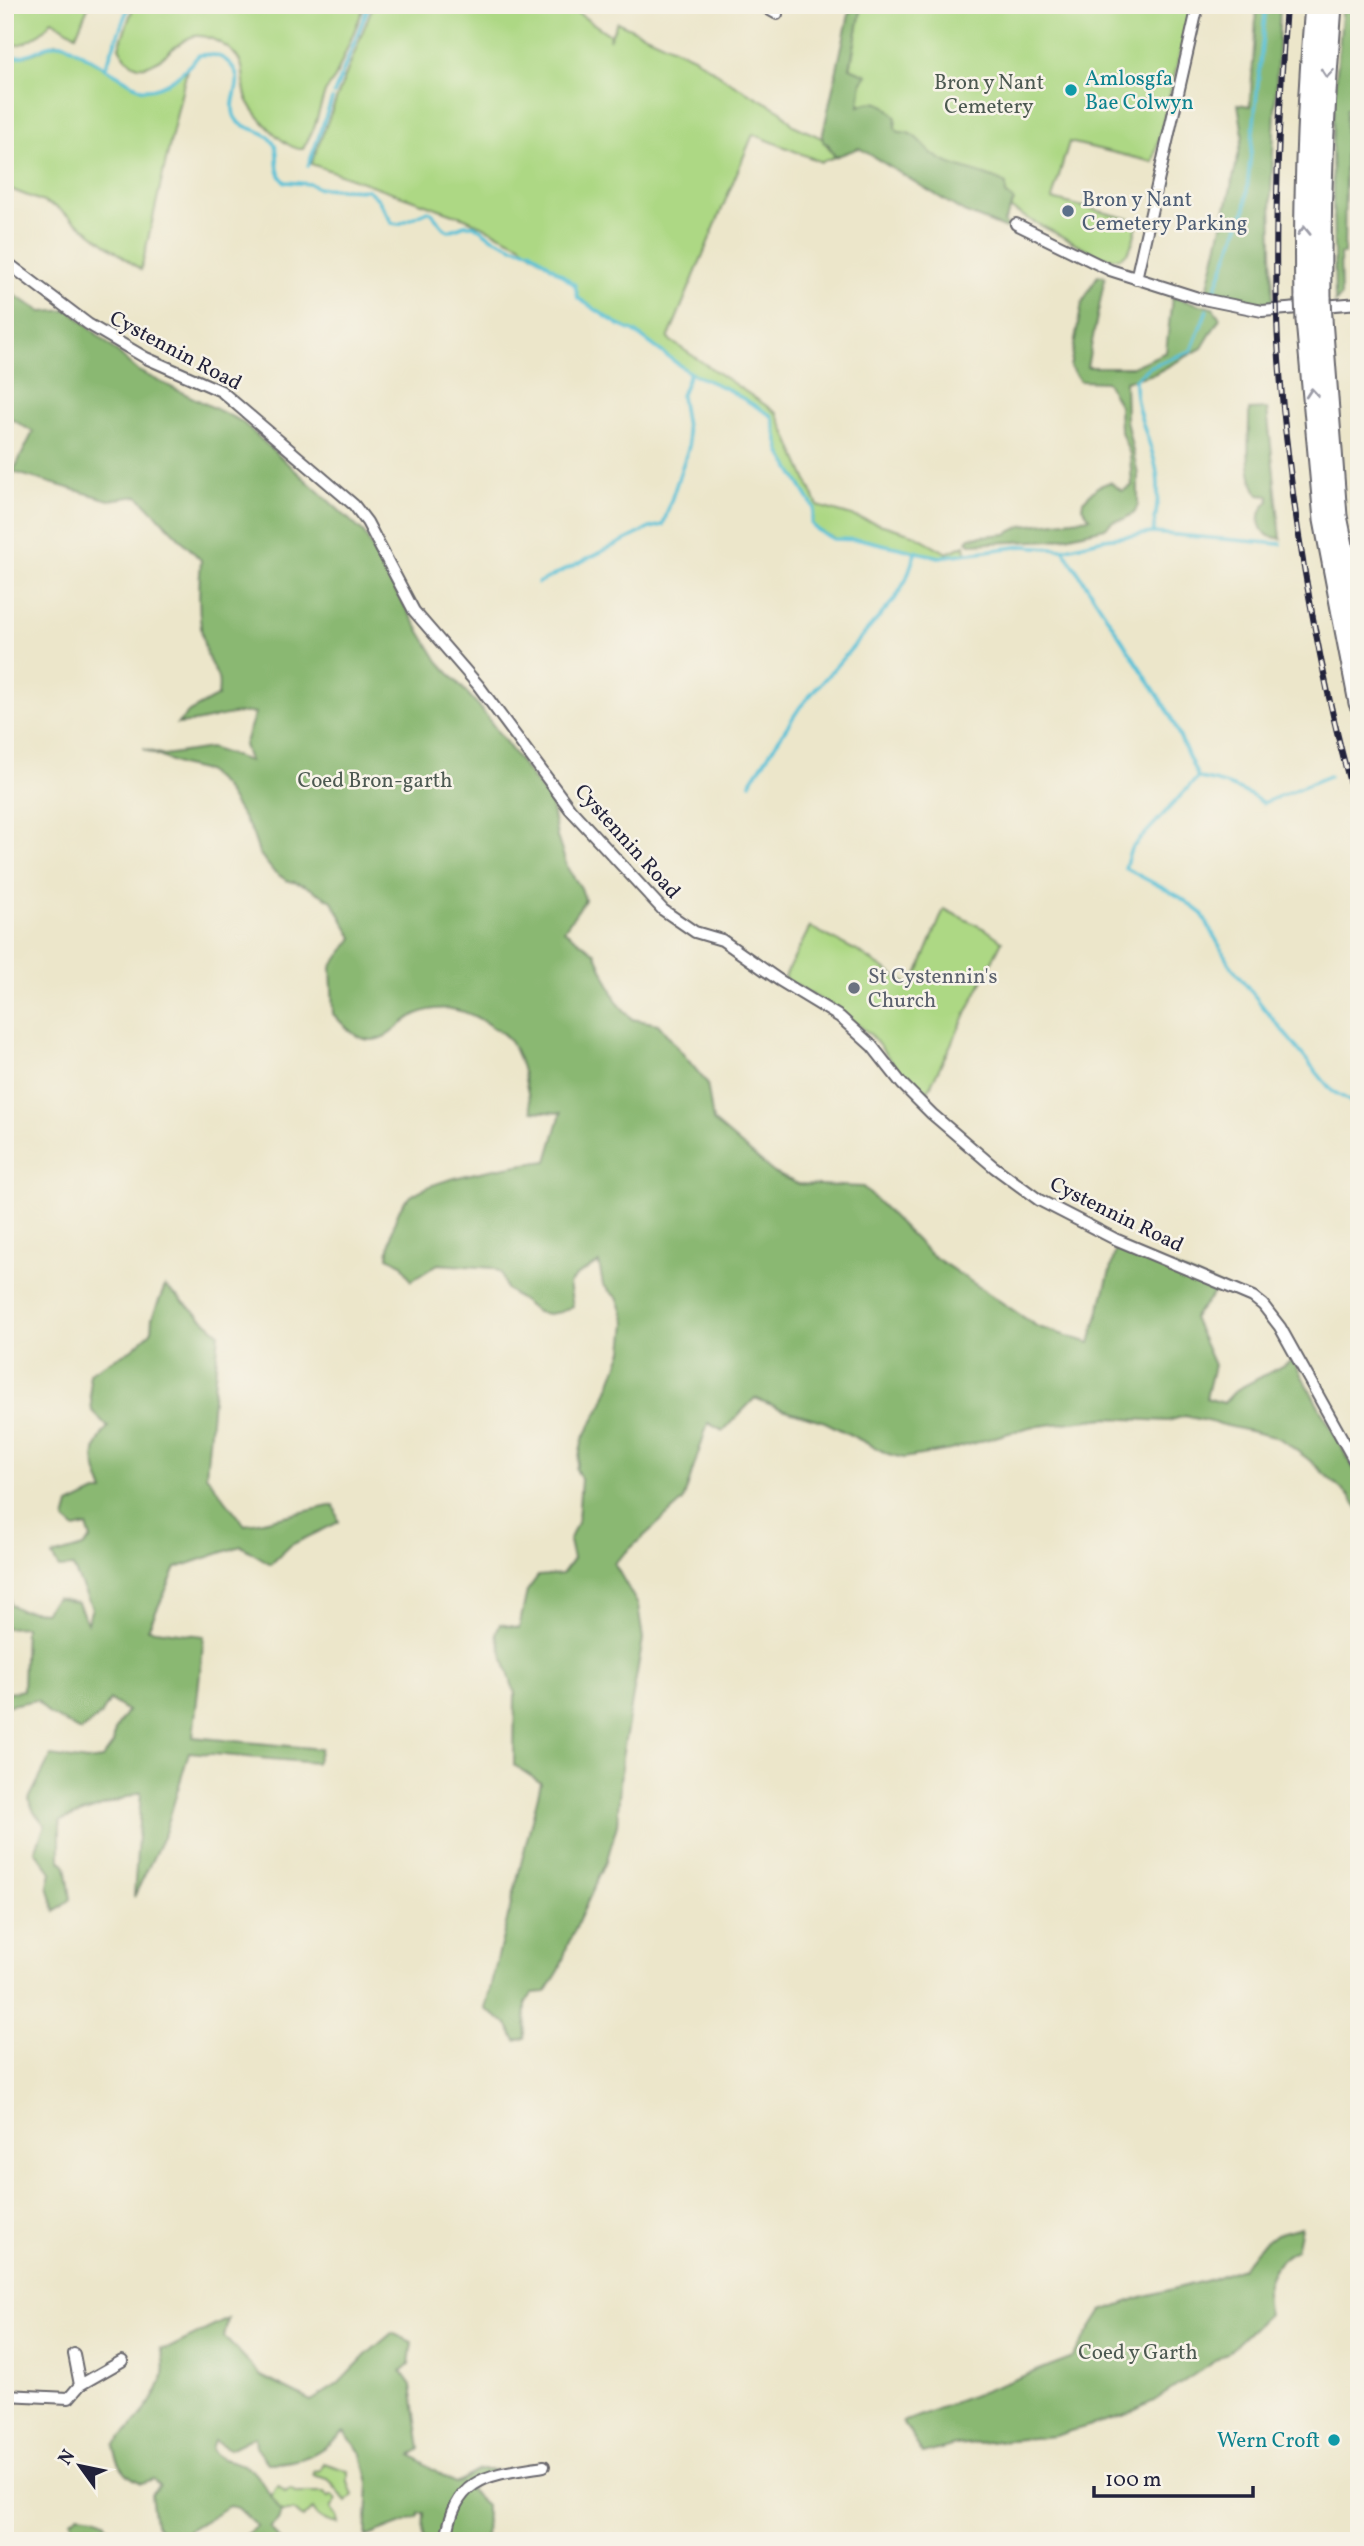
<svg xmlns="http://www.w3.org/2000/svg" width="1364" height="2546" font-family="Vollkorn,serif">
<rect width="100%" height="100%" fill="#f7f3e8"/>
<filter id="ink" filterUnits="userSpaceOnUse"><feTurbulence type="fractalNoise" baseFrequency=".0143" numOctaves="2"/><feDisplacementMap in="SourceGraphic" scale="14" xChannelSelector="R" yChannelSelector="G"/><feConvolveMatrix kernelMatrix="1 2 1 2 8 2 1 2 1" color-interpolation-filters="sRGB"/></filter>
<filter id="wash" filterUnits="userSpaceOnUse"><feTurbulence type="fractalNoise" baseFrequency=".00686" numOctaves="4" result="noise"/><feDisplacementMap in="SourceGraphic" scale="28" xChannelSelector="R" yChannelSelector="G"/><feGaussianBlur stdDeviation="1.57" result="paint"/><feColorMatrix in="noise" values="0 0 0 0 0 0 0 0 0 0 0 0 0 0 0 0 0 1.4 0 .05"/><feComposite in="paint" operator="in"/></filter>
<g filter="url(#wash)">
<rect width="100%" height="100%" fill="#ece6ca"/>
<path fill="#add884" stroke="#687d60" stroke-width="2" d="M5 5H89L76 35 52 20C42 35 24 47 5 46Z
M134 5H365L335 78 325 92 314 128 303 149C286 151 256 116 248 101 238 81 252 67 228 48 218 41 206 34 194 36 170 41 144 94 119 47Z
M373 5H566L610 35 609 40 617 22 694 57 728 81 781 111 793 125 822 138 835 157 821 162 753 134 668 339 777 413 818 506 913 534 947 553 965 545 966 553 939 557 864 540 835 539 817 530 811 523 814 508 781 453 772 416 727 389 690 373 635 332 619 325 578 298 575 285 520 244 465 218 311 164Z
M862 5H1192L1153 162 1069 142 1052 199 1138 221C1132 245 1131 265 1100 256L1034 222 842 113Z
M55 43 65 44 141 89C158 91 173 79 187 69L141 270 56 207 5 187V56C25 60 38 52 55 43Z
M944 909 987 930 1002 941 923 1101 870 1034 833 1007 784 978 810 927 857 951 912 987Z
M324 2463 348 2471V2482L353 2495 347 2502 328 2479 313 2475 315 2471 321 2470Z
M279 2486 285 2492 291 2489 296 2493H324L328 2498 332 2495 337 2499 331 2509 337 2517 338 2524C328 2522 318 2519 313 2509L303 2518 296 2512H281L271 2497 275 2488Z"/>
<path fill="#8ab872" stroke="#566d56" stroke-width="2" d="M851 5H862L850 68 867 75 862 82 859 106C875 98 886 103 896 118L895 128 899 132C917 131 921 146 934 155 955 170 984 171 1006 184V194L1014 201 1004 222 1011 231 964 212 859 148 835 157 828 144 824 143 822 138Z
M1257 5H1280L1271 195 1273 304 1240 302 1206 295 1243 135 1238 104 1250 106Z
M1343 5H1359C1359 39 1353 72 1356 105L1346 109 1344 254H1340L1341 296 1335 303 1332 151 1334 102Z
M5 261 11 266 14 295 42 312 70 310 138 371 241 421 364 533 390 582 438 661 478 705 551 803 557 837 568 869 581 888 585 900 564 930 595 953 617 1002 632 1019 658 1024 707 1083 713 1121 774 1173 798 1184 863 1187 930 1254 1038 1327 1090 1343 1117 1245 1220 1286 1193 1318 1214 1365 1206 1398 1224 1403 1236 1390 1293 1360 1359 1478V1509L1350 1497 1308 1459 1279 1438 1185 1416 1168 1421 1106 1418 1030 1427 950 1450 904 1458 888 1454 825 1422 779 1408 755 1398 723 1431 708 1423 683 1501 614 1563 638 1605 643 1639 622 1757 617 1825 607 1860 568 1944 560 1969 546 1992 533 1993 526 2002 525 2038 516 2041 507 2024 485 2009 541 1783 514 1765 515 1694 496 1634 500 1624 519 1628 527 1591 538 1576 562 1574 573 1559 569 1541 578 1520 581 1479 576 1469 583 1439 602 1405 623 1351 626 1322 618 1299 603 1285 599 1263 577 1275 569 1284 573 1306 561 1312 548 1314 537 1312 506 1289 501 1273 493 1268 438 1264 411 1281 402 1264 388 1257C390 1240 393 1219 402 1205 419 1178 516 1165 547 1161L561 1113 532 1111C526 1087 523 1059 509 1040 505 1034 498 1030 492 1027 468 1009 440 1002 413 1016 398 1024 390 1039 372 1040 355 1040 343 1024 333 1014L331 967 353 938 332 901 304 885 286 880 273 871 259 853 252 832 223 786 206 771 180 765 143 749 164 755 210 748 249 761 244 745 255 713C227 711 204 723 177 724L189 712 218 696C221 670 214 676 207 655 197 625 198 591 201 560L138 496 109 500 13 472 33 432 5 415Z
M1098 275 1105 277 1087 367H1132L1166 352 1172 297 1213 308 1220 318 1202 348 1154 374 1125 381 1126 420 1138 474V504L1135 512 1124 519 1113 521 1105 528 1053 540 970 544 967 541 970 537 1006 534 1022 526 1090 518 1082 507 1083 501 1097 487 1110 482 1122 491 1132 486 1130 455 1120 429 1119 405 1107 382 1080 381 1070 367 1082 303Z
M1267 409 1281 539C1279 538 1270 537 1269 536 1255 529 1258 509 1269 501V496L1259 495C1243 474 1250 435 1249 410Z
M165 1286 219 1333 206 1475 245 1525 334 1505 339 1522 291 1545 271 1564 241 1546 176 1568 148 1629 204 1636 193 1737 321 1749 316 1763 189 1752 165 1833 134 1897 141 1792 60 1821V1859L66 1866 71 1899 55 1912 48 1886 51 1872 35 1851 45 1825 34 1812 29 1799 51 1756 87 1761 102 1759 113 1744 115 1730 127 1711 110 1700 101 1715 80 1731 48 1713 37 1700 5 1706V1694L23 1690 25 1627 5 1628V1580L9 1583 10 1604 20 1610 44 1612 56 1598 78 1603 87 1623 92 1608 73 1567 59 1568 52 1556 83 1547 91 1539 87 1526 75 1529 65 1520 69 1505 96 1492H104C94 1464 87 1452 108 1427L92 1411 89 1373 132 1349 151 1332 152 1318Z
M1301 2227 1296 2250C1272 2260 1261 2290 1268 2314L1227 2353 1154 2401 1123 2416 1054 2436 955 2445 923 2454 903 2422 1073 2357 1102 2311 1138 2298 1212 2279 1242 2268 1258 2248 1276 2234Z
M228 2319 224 2337 261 2376 311 2401 338 2384 367 2354 392 2333 412 2342 409 2364 401 2371 411 2385 420 2449 411 2455 455 2483 479 2470H495L468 2489 486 2505 485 2541 423 2539 424 2513H419L418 2517 366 2537 369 2484 362 2454 344 2432C318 2454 303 2463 268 2463L256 2447 255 2436 229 2449 214 2440 211 2449C221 2464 235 2459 249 2468 258 2474 274 2501 281 2512L278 2520 270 2528 280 2539 279 2541H245V2535L257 2526 238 2508 229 2506 189 2530 193 2539 191 2541H171L155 2524 151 2494 159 2485 153 2479 142 2483C124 2476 117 2463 114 2445 137 2420 176 2386 160 2349L169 2348Z
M78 2514 95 2516 105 2520 115 2541H82L77 2536 71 2520Z"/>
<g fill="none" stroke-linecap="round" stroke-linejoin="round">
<path stroke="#5ac1d7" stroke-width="3.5" d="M5 56C31 61 42 42 65 44L141 89C164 92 185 71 199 55 210 54 220 54 229 63 248 82 228 95 234 115 239 130 260 128 270 138 284 152 270 167 285 182L310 184 318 188 368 190 378 199 392 223 399 224 428 211C438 215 438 227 449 231L465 225H474L491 237 513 247 530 250 575 285 578 298 619 325 635 332 690 373 727 389 772 416 781 453 814 508 811 523 817 530 833 539 864 540 939 557 1024 546 1063 549 1104 539 1153 533C1157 509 1161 487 1155 463 1148 434 1134 409 1135 379L1149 367 1191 351 1207 310
M105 69 129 5
M334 94 369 5
M308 166 332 99
M1214 292 1245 210 1266 5
M1153 533 1281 544
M1063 549 1168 711 1198 777 1131 849 1125 868 1180 897 1202 914 1229 963 1264 1008 1332 1091 1350 1101 1359 1114
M538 583 650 528 663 525 689 446 681 396 690 373
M1199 778C1223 782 1243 789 1263 803L1329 776
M750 783 800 707 895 599 906 580 916 551"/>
</g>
</g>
<g filter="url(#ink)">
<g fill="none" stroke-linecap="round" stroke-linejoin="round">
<defs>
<path id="street" d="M761 5 777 14
M1016 224 1110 270 1198 298 1262 311 1359 303
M5 261 88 324 146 358 221 391 354 505 367 522 414 611 478 685 570 809 663 910 695 932 722 940 779 980 840 1017 872 1046 902 1084 932 1114 994 1167 1039 1200 1115 1239 1220 1283 1253 1297 1263 1305 1280 1327 1359 1469
M1136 279 1198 5
M80 2385 122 2361
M5 2395 69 2398 80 2385 74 2354
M446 2541C455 2476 487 2475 544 2466"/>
<path id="highway" d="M1321 298C1320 200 1324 103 1332 5
M1305 299C1303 200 1307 103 1315 5
M1322 319 1337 516 1359 624
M1306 320 1324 520 1359 703"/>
</defs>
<use href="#street" stroke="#69676d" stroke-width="14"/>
<use href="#highway" stroke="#69676d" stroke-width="23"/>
<use href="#street" stroke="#fff" stroke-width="10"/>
<use href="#highway" stroke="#fff" stroke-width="19"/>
<defs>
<path id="rail" d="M1286 5C1279 109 1274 214 1277 318 1279 389 1288 460 1298 530 1313 626 1331 721 1359 815"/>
</defs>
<use href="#rail" stroke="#22223b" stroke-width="6"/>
<use href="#rail" stroke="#f7f3e8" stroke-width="3.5" stroke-dasharray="10" stroke-linecap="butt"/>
<defs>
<path id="highway-bridge" d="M1321 298 1322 319
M1305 299 1306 320"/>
</defs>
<use href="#highway-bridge" stroke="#69676d" stroke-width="23" stroke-linecap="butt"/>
<use href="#highway-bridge" stroke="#fff" stroke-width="19"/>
</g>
<defs><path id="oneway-chevron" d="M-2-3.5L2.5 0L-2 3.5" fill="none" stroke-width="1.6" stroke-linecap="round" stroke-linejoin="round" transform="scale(1.75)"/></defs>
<g stroke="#9c9ca7">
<use href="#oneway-chevron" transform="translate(1327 73) rotate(94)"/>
<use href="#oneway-chevron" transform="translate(1304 231) rotate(-91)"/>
<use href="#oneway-chevron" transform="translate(1312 393) rotate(-95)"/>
</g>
</g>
<g fill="#0f9aa8" stroke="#f7f3e8" stroke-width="2.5">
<circle cx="1071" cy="90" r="7"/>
<circle cx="1334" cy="2440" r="7"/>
</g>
<circle fill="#5c6f8a" stroke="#f7f3e8" stroke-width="2.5" cx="1068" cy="211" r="7"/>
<circle fill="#6b7280" stroke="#f7f3e8" stroke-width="2.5" cx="854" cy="988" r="7"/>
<g text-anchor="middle" stroke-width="5" stroke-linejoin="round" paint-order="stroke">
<g font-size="21" fill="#0d838f" stroke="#f7f3e8" text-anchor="start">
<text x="1085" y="85">Amlosgfa<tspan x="1085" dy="24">Bae Colwyn</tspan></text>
<text x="1320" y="2447" text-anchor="end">Wern Croft</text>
</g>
<g font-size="21" fill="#4c5951" stroke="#f7f3e8">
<text x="989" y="89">Bron y Nant<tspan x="989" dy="24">Cemetery</tspan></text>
<text x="375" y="787">Coed Bron-garth</text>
<text x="1138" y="2359">Coed y Garth</text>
</g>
<g font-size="21" fill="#4e5e75" stroke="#f7f3e8" text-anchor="start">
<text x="1082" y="206">Bron y Nant<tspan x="1082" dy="24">Cemetery Parking</tspan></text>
</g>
<g font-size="21" fill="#22223b" stroke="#f7f3e8">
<text transform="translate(176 350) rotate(28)" y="7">Cystennin Road</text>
<text transform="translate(628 841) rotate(48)" y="7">Cystennin Road</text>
<text transform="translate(1117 1214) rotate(26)" y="7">Cystennin Road</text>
</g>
<g font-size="21" fill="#5b616d" stroke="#f7f3e8" text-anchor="start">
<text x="868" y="983">St Cystennin's<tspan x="868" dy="24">Church</tspan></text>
</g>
</g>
<rect width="1364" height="2546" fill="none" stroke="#f7f3e8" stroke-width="28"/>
<g transform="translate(80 2466) rotate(303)" stroke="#f7f3e8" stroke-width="5" paint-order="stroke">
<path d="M0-5L12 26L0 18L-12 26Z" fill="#22223b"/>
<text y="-10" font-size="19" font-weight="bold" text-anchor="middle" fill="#22223b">N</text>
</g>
<path d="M1094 2486v10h159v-10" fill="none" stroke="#22223b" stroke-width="3.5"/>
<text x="1105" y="2486" font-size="21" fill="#22223b" stroke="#f7f3e8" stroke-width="5" paint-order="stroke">100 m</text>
</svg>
